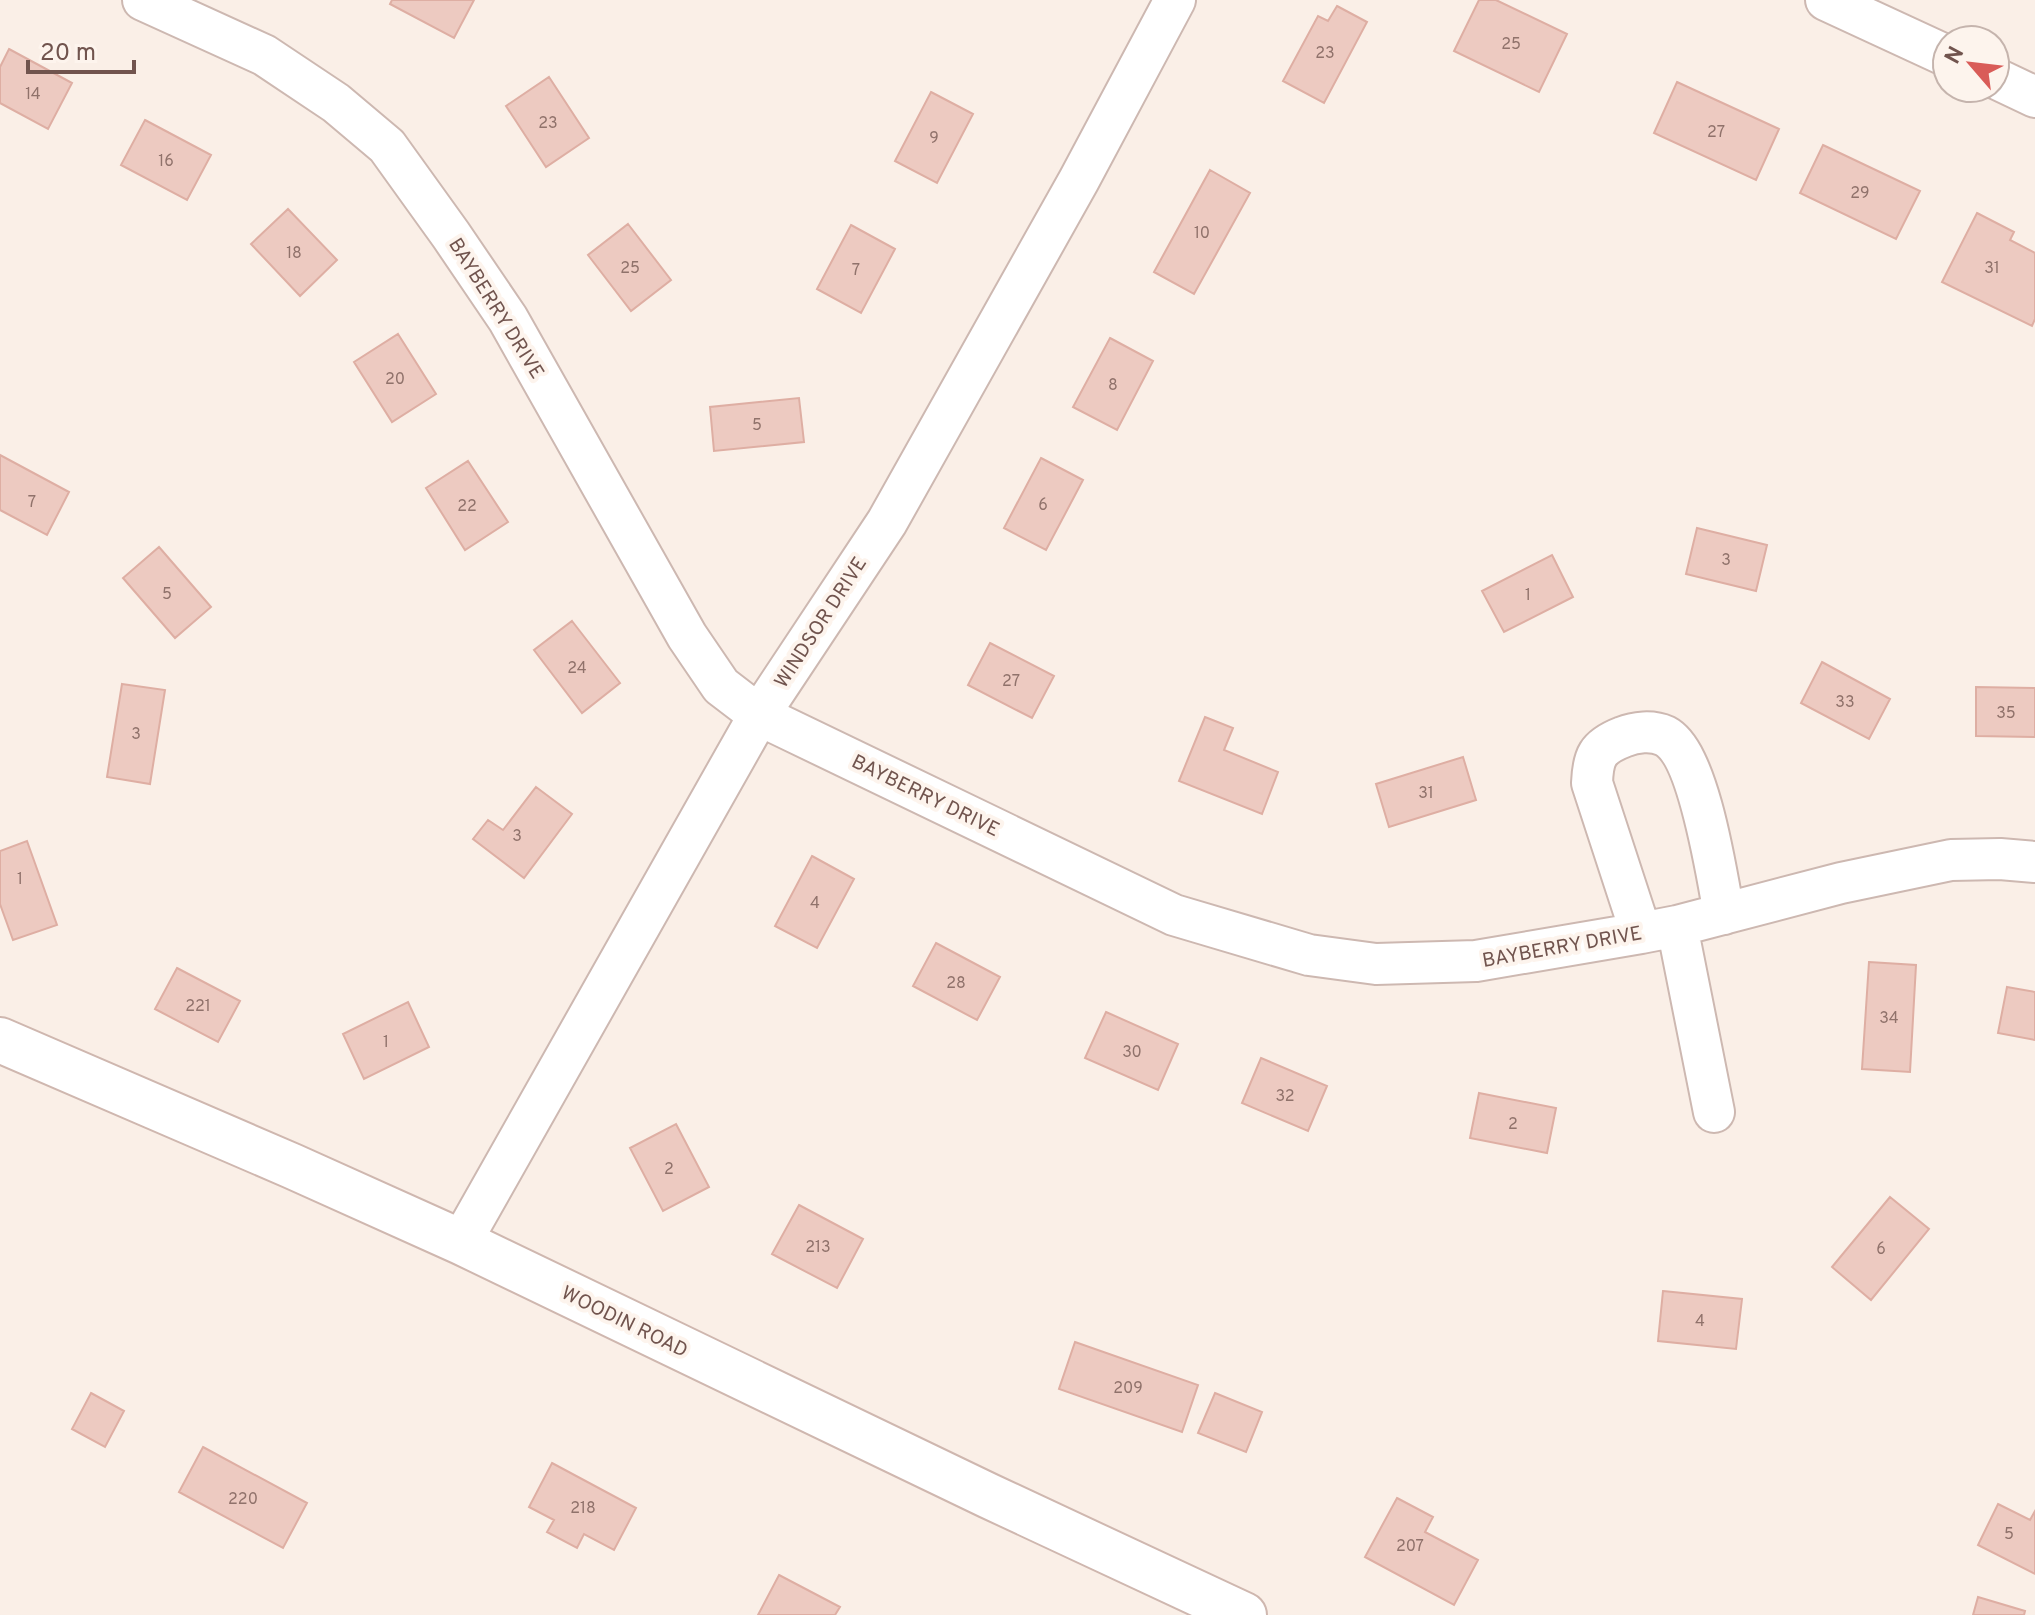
<svg xmlns="http://www.w3.org/2000/svg" width="2035" height="1615" font-family="Overpass,sans-serif">
<rect width="100%" height="100%" fill="#faefe7"/>
<path fill="#edcac1" stroke="#deaea3" stroke-width="2" d="M392 0H474L454 38 390 4Z
M1479 0H1496L1567 34 1539 92 1454 51Z
M1337 6 1367 22 1324 103 1283 81 1318 16 1328 21Z
M9 49 72 83 48 129 0 103V67Z
M549 77 589 138 546 167 506 106Z
M1677 82 1779 129 1756 180 1654 133Z
M931 92 973 114 937 183 895 161Z
M145 120 211 155 187 200 121 165Z
M1823 145 1920 191 1896 239 1800 193Z
M1210 170 1250 193 1194 294 1154 272Z
M288 209 337 260 300 296 251 244Z
M1977 213 2014 232 2010 240 2035 253V319L2032 326 1942 282Z
M628 224 671 280 631 311 588 255Z
M851 225 895 249 861 313 817 289Z
M398 334 436 394 392 422 354 362Z
M1110 338 1153 361 1117 430 1073 407Z
M799 398 804 442 714 451 710 407Z
M0 455 69 492 47 535 0 510Z
M1041 458 1083 480 1046 550 1004 528Z
M468 461 508 522 465 550 426 488Z
M1697 528 1767 545 1756 591 1686 574Z
M159 547 211 607 175 638 123 578Z
M1552 555 1573 597 1504 632 1482 591Z
M572 621 620 683 582 713 534 650Z
M990 643 1054 676 1032 718 968 685Z
M1822 662 1890 699 1869 739 1801 703Z
M122 684 165 690 150 784 107 777Z
M1976 687 2035 688V737L1976 736Z
M1205 717 1233 728 1224 750 1278 772 1262 814 1179 781Z
M1463 757 1476 800 1389 827 1376 784Z
M536 787 572 814 524 878 473 839 488 820 503 830Z
M27 841 57 925 13 940 0 904V851Z
M812 856 854 879 817 948 775 926Z
M936 943 1000 977 977 1020 913 986Z
M1869 962 1916 965 1910 1072 1862 1069Z
M177 968 240 1001 218 1042 155 1009Z
M2007 987 2035 992V1040L1998 1033Z
M408 1002 429 1047 364 1079 343 1034Z
M1106 1012 1178 1044 1158 1090 1085 1058Z
M1261 1058 1327 1086 1308 1131 1242 1103Z
M1479 1093 1556 1108 1547 1153 1470 1138Z
M676 1124 709 1187 663 1211 630 1148Z
M1890 1197 1929 1229 1871 1300 1832 1267Z
M799 1205 863 1239 837 1288 772 1254Z
M1663 1291 1742 1299 1736 1349 1658 1341Z
M1075 1342 1198 1385 1182 1432 1059 1389Z
M91 1393 124 1411 105 1447 72 1429Z
M1215 1393 1262 1412 1246 1452 1198 1433Z
M203 1447 307 1503 283 1548 179 1492Z
M552 1463 636 1508 614 1550 584 1534 577 1548 547 1532 554 1520 529 1507Z
M1397 1498 1433 1517 1425 1532 1478 1560 1454 1605 1365 1557Z
M1998 1504 2030 1520 2035 1511V1574L1978 1545Z
M779 1575 840 1607 835 1615H758Z
M1978 1597 2025 1611 2024 1615H1973Z"/>
<g fill="none" stroke-linecap="round" stroke-linejoin="round">
<defs>
<path id="street" d="M143 0 264 55 336 103 387 146 451 235 508 319 687 636 721 686 759 715 1174 915 1309 955 1376 964 1476 961 1641 933 1677 926 1841 883 1951 860 2000 859 2035 862
M1826 0 1947 56
M1995 78 2035 97
M1677 926 1714 1112
M1641 933 1592 783C1593 757 1597 747 1623 737 1635 732 1652 730 1665 736 1699 754 1717 876 1724 914
M461 1242 759 715 887 522 1079 180 1175 0"/>
<path id="secondary" d="M0 1040 292 1166 461 1242 989 1496 1244 1615"/>
</defs>
<use href="#street" stroke="#cdb8b1" stroke-width="44"/>
<use href="#secondary" stroke="#cfb7af" stroke-width="48"/>
<use href="#street" stroke="#fff" stroke-width="40"/>
<use href="#secondary" stroke="#fff" stroke-width="44"/>
</g>
<g text-anchor="middle" stroke-width="8" stroke-linejoin="round" paint-order="stroke">
<g font-size="16" fill="#90726b">
<text x="1511" y="49">25</text>
<text x="1325" y="58">23</text>
<text x="33" y="99">14</text>
<text x="548" y="128">23</text>
<text x="1716" y="137">27</text>
<text x="934" y="143">9</text>
<text x="166" y="166">16</text>
<text x="1860" y="198">29</text>
<text x="1202" y="238">10</text>
<text x="294" y="258">18</text>
<text x="630" y="273">25</text>
<text x="1992" y="273">31</text>
<text x="856" y="275">7</text>
<text x="395" y="384">20</text>
<text x="1113" y="390">8</text>
<text x="757" y="430">5</text>
<text x="32" y="507">7</text>
<text x="1043" y="510">6</text>
<text x="467" y="511">22</text>
<text x="1726" y="565">3</text>
<text x="167" y="599">5</text>
<text x="1528" y="600">1</text>
<text x="577" y="673">24</text>
<text x="1011" y="686">27</text>
<text x="1845" y="707">33</text>
<text x="2006" y="718">35</text>
<text x="136" y="739">3</text>
<text x="1426" y="798">31</text>
<text x="517" y="841">3</text>
<text x="20" y="884">1</text>
<text x="815" y="908">4</text>
<text x="956" y="988">28</text>
<text x="198" y="1011">221</text>
<text x="1889" y="1023">34</text>
<text x="386" y="1047">1</text>
<text x="1132" y="1057">30</text>
<text x="1285" y="1101">32</text>
<text x="1513" y="1129">2</text>
<text x="669" y="1174">2</text>
<text x="818" y="1252">213</text>
<text x="1881" y="1254">6</text>
<text x="1700" y="1326">4</text>
<text x="1128" y="1393">209</text>
<text x="243" y="1504">220</text>
<text x="583" y="1513">218</text>
<text x="2009" y="1539">5</text>
<text x="1410" y="1551">207</text>
</g>
<g font-size="20" fill="#71544e" stroke="#fdf4ed">
<text transform="translate(497 308) rotate(58)" y="7">BAYBERRY DRIVE</text>
<text transform="translate(820 622) rotate(-57)" y="7">WINDSOR DRIVE</text>
<text transform="translate(926 795) rotate(26)" y="7">BAYBERRY DRIVE</text>
<text transform="translate(1562 946) rotate(-10)" y="7">BAYBERRY DRIVE</text>
<text transform="translate(625 1321) rotate(26)" y="7">WOODIN ROAD</text>
</g>
</g>
<g transform="translate(1971 64) rotate(298)"><circle r="38" fill="#fdf4ed" stroke="#c5b4ad" stroke-width="2"/>
<path d="M0-6L14 30L0 20L-14 30Z" fill="#d95c58"/>
<text y="-12" font-size="22" font-weight="bold" text-anchor="middle" fill="#71544e">N</text>
</g>
<path d="M28 60v12h106v-12" fill="none" stroke="#71544e" stroke-width="4"/>
<text x="40" y="60" font-size="24" fill="#71544e" stroke="#fdf4ed" stroke-width="6" paint-order="stroke">20 m</text>
</svg>
